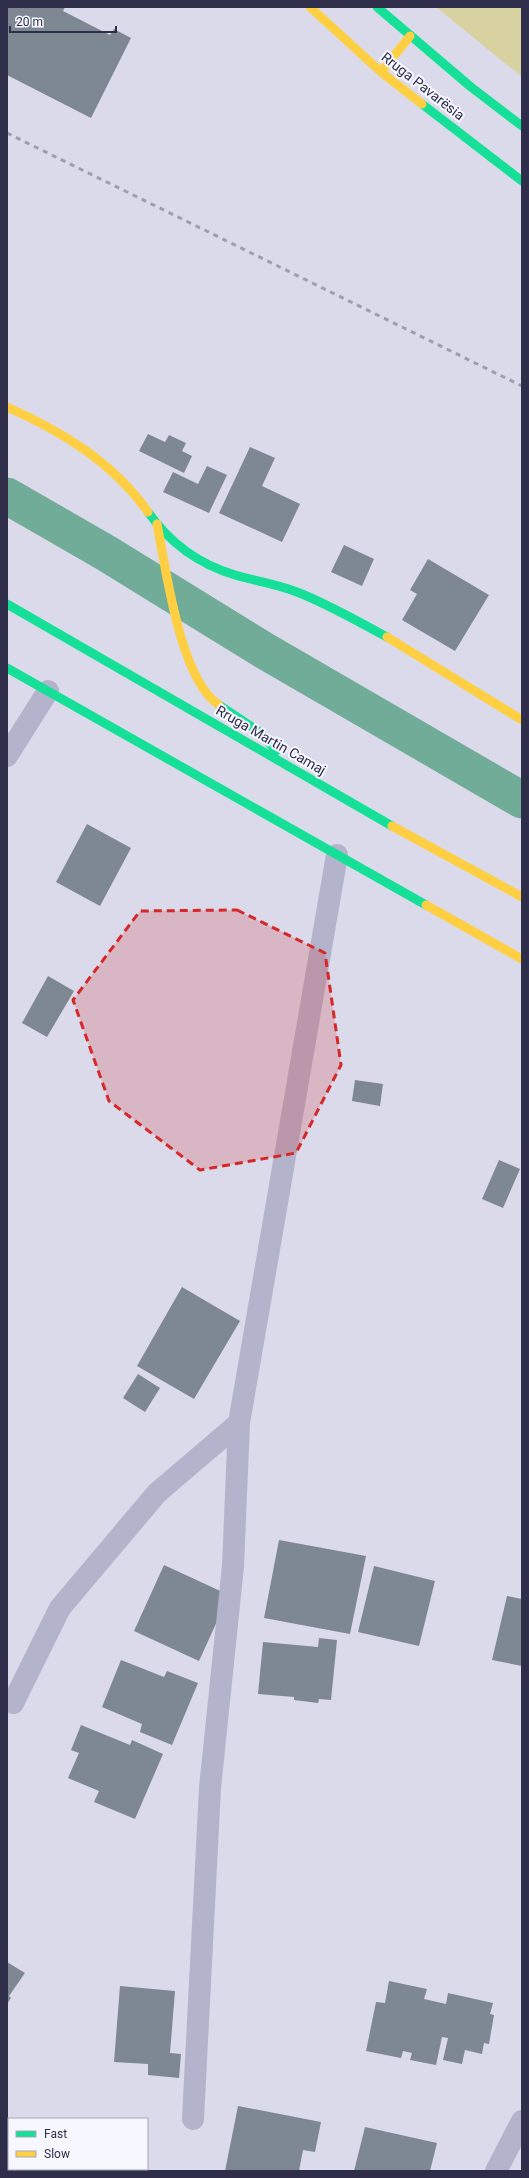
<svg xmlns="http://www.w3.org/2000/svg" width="529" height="2178" font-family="Roboto,sans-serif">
<rect width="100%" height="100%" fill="#dadaeb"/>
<path fill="#d8d2a0" d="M436 7H522V77Z"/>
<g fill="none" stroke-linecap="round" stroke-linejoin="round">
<path stroke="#70ac98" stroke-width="37" d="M7 496 106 553 265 651 522 800"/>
</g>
<path fill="#7e8892" d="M7 7H65L63 11 110 35 114 29 131 38 91 118 7 75Z
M148 434 165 442 169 435 186 443 182 451 192 456 184 473 139 451Z
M250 447 275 458 262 486 300 504 282 542 219 513Z
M207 466 227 475 209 513 163 492 173 472 198 484Z
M344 545 374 559 362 586 331 572Z
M428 559 489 595 455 651 402 620 417 594 410 590Z
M87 824 131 848 100 906 56 882Z
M48 976 74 991 47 1037 22 1023Z
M355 1080 383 1084 380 1106 352 1101Z
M499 1160 520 1169 503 1208 482 1199Z
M182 1287 240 1321 194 1399 137 1366Z
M138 1374 160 1388 145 1412 123 1398Z
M279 1540 366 1556 350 1634 264 1618Z
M164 1565 229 1595 199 1661 134 1631Z
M374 1566 435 1581 419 1646 358 1632Z
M507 1596 522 1599V1666L492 1660Z
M319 1638 337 1640 331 1700 319 1699 318 1703 294 1700V1697L258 1694 263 1642 318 1647Z
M121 1660 164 1677 167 1671 198 1683 172 1745 140 1732 142 1724 102 1707Z
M81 1725 130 1745 132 1740 163 1754 135 1819 94 1802 99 1791 68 1778 79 1753 71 1750Z
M7 1962 25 1973 9 1996 11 1998 7 2004Z
M389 1981 427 1989 424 1999 446 2004 448 1993 493 2003 490 2014 494 2015 489 2044 484 2043 482 2054 465 2050 462 2064 443 2060 448 2038 442 2037 436 2065 410 2060 412 2053 403 2051 401 2058 366 2051 376 2002 385 2003Z
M120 1986 175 1991 170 2053 181 2054 179 2078 148 2075V2064L114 2062Z
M238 2106 321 2122 315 2152 303 2150 299 2171H225Z
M365 2127 437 2143 430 2171H354Z"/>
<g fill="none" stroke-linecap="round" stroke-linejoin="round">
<path stroke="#b3b3cb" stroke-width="22" d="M7 756 48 691
M13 1703 60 1608 157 1493 239 1423
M193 2119 210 1788 233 1566 239 1423 337 855
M496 2171 522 2121"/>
<path stroke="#16e098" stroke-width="9" d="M377 7 471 87 522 126
M422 104 522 181
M148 512C169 542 198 564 235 575 255 581 277 584 297 592 328 604 357 621 387 637
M7 604 392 826
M7 668 426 905
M219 705 261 733 276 751"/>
<path stroke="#ffcf43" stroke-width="9" d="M310 7 381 72 422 104
M381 72 410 36
M7 407C61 431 113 462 148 512
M157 524C166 569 180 680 219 705
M387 637 522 720
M392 826 522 897
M426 905 522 959"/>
<path stroke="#9e9eb0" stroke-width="3" stroke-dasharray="5 5" stroke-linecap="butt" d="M7 133 522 386"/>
</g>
<path fill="#d62828" fill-opacity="0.2" stroke="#d62828" stroke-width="3" stroke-dasharray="8 5" stroke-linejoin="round" d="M237 910 325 953 341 1065 296 1153 200 1170 109 1101 73 1000 140 911Z"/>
<g text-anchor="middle" stroke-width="4" stroke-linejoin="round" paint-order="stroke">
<g font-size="14" fill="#2e2d4a" stroke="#f7f7ff">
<text transform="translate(423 86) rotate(38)" y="5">Rruga Pavarësia</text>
<text transform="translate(271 740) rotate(30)" y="5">Rruga Martin Camaj</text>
</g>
</g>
<rect width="529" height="2178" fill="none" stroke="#2e2d4a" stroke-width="16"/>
<rect x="8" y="2118" width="140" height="52" fill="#f7f7ff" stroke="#a7a6b7"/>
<rect x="16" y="2131" width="20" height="6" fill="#16e098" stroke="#a7a6b7"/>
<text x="44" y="2138" font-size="12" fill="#2e2d4a">Fast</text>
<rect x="16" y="2151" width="20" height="6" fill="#ffcf43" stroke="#a7a6b7"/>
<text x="44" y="2158" font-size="12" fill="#2e2d4a">Slow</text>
<path d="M10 26v6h106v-6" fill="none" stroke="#2e2d4a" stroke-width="2"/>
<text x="16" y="26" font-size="12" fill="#2e2d4a" stroke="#f7f7ff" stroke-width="3" paint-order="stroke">20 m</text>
</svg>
